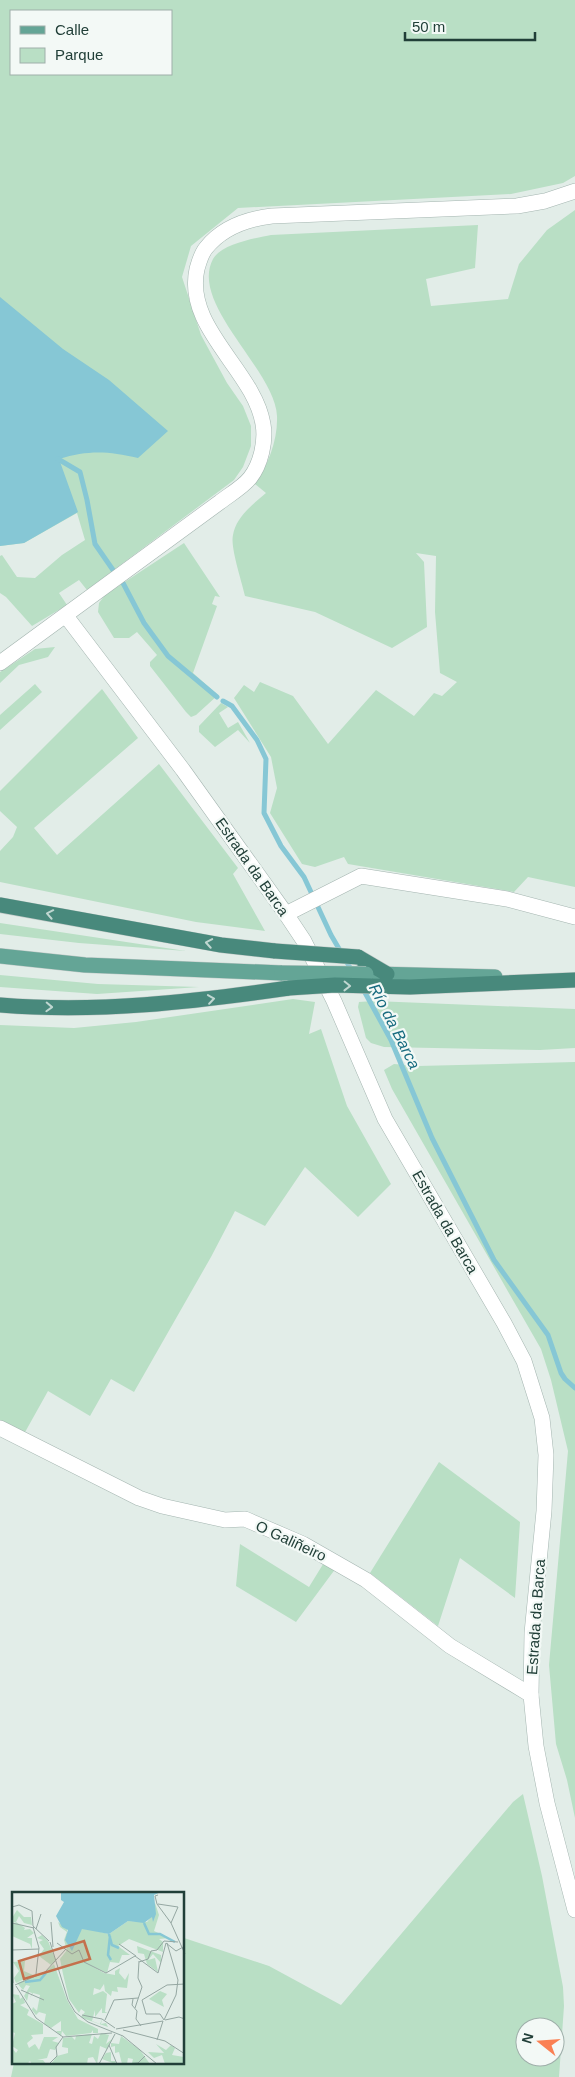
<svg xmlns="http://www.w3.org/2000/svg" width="575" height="2077" font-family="Helvetica,sans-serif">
<rect width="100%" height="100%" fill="#e2ede8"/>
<path fill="#b9dfc5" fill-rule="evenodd" d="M0 0H575V176L563 183 511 194 238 208 191 246 182 277 201 335 227 383 243 406 251 426V446L243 467 234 480 87 590 79 580 59 593 67 605 32 626 6 597 0 593V556L2 555 17 577 35 578 62 555 85 540 77 513 24 543 0 546ZM11 11H171V74H11Z
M575 210V887L528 877 514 892 348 864 344 857 315 867 302 864 270 813 277 788 271 757 234 698 244 685 254 692 260 682 293 696 328 744 376 690 414 716 434 693 442 696 457 682 440 673 435 612 436 556 416 553 424 562 427 627 392 648 315 612 245 596C242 582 230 547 233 535 236 517 253 504 266 493L255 484C268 465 278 440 277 416 275 370 189 304 213 259 221 244 256 238 271 235L478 225 475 268 426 279 431 306 508 299 519 264 547 230Z
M184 543 220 597 215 596 212 604 217 606 193 673 218 695 196 715 191 717 186 712 150 666V662L157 655 137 632 129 638H114L98 612 99 603 105 595Z
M55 647 48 657 19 665 0 683V672L5 669 35 649Z
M35 684 42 692 0 730V715Z
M102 689 138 738 34 828 57 855 159 764 238 868 233 874 265 931 196 922 0 882V851L13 837 17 827 0 811V791Z
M221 703 228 707 219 713 228 728 238 722 250 743 238 730 215 747 199 732V726Z
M0 923 186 951 79 943 0 934Z
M0 975 98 984 199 987 97 994 0 987Z
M293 999 315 1002 309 1034 321 1029 347 1106 391 1184 358 1217 305 1167 265 1226 235 1211 211 1257 134 1392 111 1379 90 1416 48 1391 24 1434 0 1421V1025L74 1028 136 1022Z
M374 1001 575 1009V1048L540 1050 384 1047 371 1043 366 1038 358 1007 359 1002Z
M575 1062V1818L567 1780 556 1744 549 1665 568 1451 551 1380 541 1349 392 1089 384 1070 394 1064 418 1066Z
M439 1462 520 1522 515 1598 460 1558 438 1626 370 1573Z
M240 1544 309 1587 325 1561 336 1568 296 1622 236 1586Z
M523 1794 542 1876 563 1987 564 2006 559 2077H11L14 2063H184V1938L269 1966 341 2005 513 1802ZM525 2027H555V2057H525Z"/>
<path fill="#86c7d5" d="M0 297 63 349 109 380 168 431 138 458C108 451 88 450 59 459L78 512 24 543 0 546Z"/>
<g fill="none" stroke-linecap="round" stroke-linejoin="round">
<path stroke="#86c7d5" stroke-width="5" d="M58 459 80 472 87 500 95 544 113 570
M123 583 144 623 168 656 217 697
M223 701 232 706 257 740 266 759 264 813 281 846 304 877 331 935 352 971
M363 989 391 1040 432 1138 494 1260 548 1335 561 1373 565 1379 575 1388"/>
<defs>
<path id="minor" d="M286 914 361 876 507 899 575 917
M0 1428 139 1498 162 1506 225 1520 245 1519 303 1544 366 1580 450 1646 531 1695"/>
<path id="tertiary" d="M66 616 183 770 286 914 304 941 334 1001 385 1119 504 1323 524 1361 542 1418 546 1455 544 1511 532 1633 531 1695 536 1746 547 1803 575 1910
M0 663 220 502C229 495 243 487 250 478 261 464 266 441 263 424 254 370 184 328 197 269 199 262 201 254 206 248 222 228 247 219 272 216L517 206 545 201 575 191"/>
<path id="primary" d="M0 956 85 965 282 973
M375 974 495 977"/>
<path id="trunk" d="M0 905 221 945 275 951
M358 957 387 974
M371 986 410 987 575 980
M0 1005C99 1013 191 1002 289 988"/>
</defs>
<use href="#minor" stroke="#a4b5b0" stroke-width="16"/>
<use href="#tertiary" stroke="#a4b5b0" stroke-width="16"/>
<use href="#primary" stroke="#c1c9c7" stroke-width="16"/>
<use href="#trunk" stroke="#c1c9c7" stroke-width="16"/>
<use href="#minor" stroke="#fff" stroke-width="15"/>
<use href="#tertiary" stroke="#fff" stroke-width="15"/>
<use href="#primary" stroke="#64a596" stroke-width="15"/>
<use href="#trunk" stroke="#48897c" stroke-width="15"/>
<defs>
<path id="primary-bridge" d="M282 973 366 974"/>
<path id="trunk-bridge" d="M275 951 358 957
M289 988 335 985 371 986"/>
</defs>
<use href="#primary-bridge" stroke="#c1c9c7" stroke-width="16" stroke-linecap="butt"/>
<use href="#trunk-bridge" stroke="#c1c9c7" stroke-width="16" stroke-linecap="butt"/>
<use href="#primary-bridge" stroke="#64a596" stroke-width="15"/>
<use href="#trunk-bridge" stroke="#48897c" stroke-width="15"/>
</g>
<defs><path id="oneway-chevron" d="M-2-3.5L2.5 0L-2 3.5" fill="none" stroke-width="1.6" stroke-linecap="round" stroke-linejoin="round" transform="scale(1.25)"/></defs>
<g stroke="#c0d7d1">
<use href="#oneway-chevron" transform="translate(50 914) rotate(-169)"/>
<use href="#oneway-chevron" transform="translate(209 943) rotate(-170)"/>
<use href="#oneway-chevron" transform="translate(347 986) rotate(1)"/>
<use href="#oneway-chevron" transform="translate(211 999) rotate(-8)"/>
<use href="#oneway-chevron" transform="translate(49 1007) rotate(2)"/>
</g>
<g text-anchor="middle" stroke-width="4.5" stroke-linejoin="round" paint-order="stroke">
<g font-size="15" fill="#213f38" stroke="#f3f9f6">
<text transform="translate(252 867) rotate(55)" y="5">Estrada da Barca</text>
<text transform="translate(445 1222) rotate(60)" y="5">Estrada da Barca</text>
<text transform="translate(291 1541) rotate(25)" y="5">O Galiñeiro</text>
<text transform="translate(536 1617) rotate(-86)" y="5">Estrada da Barca</text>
</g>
<g font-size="16" font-style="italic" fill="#176b7f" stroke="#f3f9f6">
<text transform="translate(395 1026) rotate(63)" y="6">Río da Barca</text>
</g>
</g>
<g transform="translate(12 1892)">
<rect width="172" height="172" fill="#e2ede8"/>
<path d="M143 11 147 23 142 39 157 46 147 47 151 50V60L117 47 106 54 118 63H110L107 71 98 70 95 81 76 72 92 81 103 83V79L108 76 107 81 113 88 117 81 115 96 105 95 106 100 100 99 99 104 93 99 92 92 88 98 82 96 81 103 91 99 95 102 93 120 96 121H90V116L83 125V118L80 129 88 132 90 127 89 132 94 131 96 135 73 127 69 125 73 120 69 117 67 121 57 107 51 82 48 67 55 58 52 48 55 40 48 35 46 30 55 37 56 44 72 36 97 42 116 29 135 30 140 24ZM5 18 12 25H19L20 33 12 31 7 24 4 30 13 36 12 38 18 37 22 41 15 46H20V57L18 52 0 44V33L4 30 0 31V26ZM30 43 36 49 44 69 39 73 27 64 32 57 27 50 31 48 25 46ZM125 54 149 63V71L141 62 136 68 143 66 146 80 135 72 132 62 126 61ZM13 69 12 79 21 83 4 91 2 86 7 79 1 70ZM42 72 55 108 66 127 86 137V141H81V138L79 141 54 144 50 139 49 144 44 139H49V129L39 136 32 132 34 122 27 120 24 123 20 118 21 115 25 119 28 103 21 101 18 106 20 101 17 100 15 109 12 104 18 94 14 93 11 98 5 91 32 81ZM148 99 155 102 150 108 152 115 137 107ZM0 102 7 103 8 107 11 105 13 111 8 113 17 118 15 123 31 132V142L19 143 21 146 15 151 17 156 23 152 27 158 32 145H46L40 149 47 151 43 158 38 157 35 166 25 168H31L34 172H20L18 169 15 172H0V156L4 161 6 158 0 154 3 141 0 140V112L4 110ZM89 141 97 143 94 152 100 147 95 157 88 154 85 172 81 165 76 166 75 172H39L45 164 56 161V156L50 155 51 146 60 145 63 148 64 144 80 142 77 151 80 152 82 144 86 147ZM109 144 128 158 138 172 120 171 121 167 116 166 115 172H110L107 160 103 161V154L99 155V169H104L103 172 90 167 94 161 99 160V151L107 152ZM144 152 154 158 159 153 163 156 160 163 172 165V172H153L150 163 142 166 136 160 152 161Z" fill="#b9dfc5"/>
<path d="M49 0H149L142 3 144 22 141 30 140 25 132 31 116 29 97 42 70 37 60 59 53 48 56 38 50 35 44 24 52 10 49 8Z" fill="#86c7d5"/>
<path fill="none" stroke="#86c7d5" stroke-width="2.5" d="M132 31 137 42H148L163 50M97 42 100 53 107 56M98 44 96 63 99 68M13 90 28 88 34 81"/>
<path fill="none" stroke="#95a7a2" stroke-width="1" d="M146 3 143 4 145 12 159 31 173 62M146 12 166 15 159 31M0 15 7 13 20 19 21 34 37 49M39 30 41 55M0 31 22 36M21 35 27 56 24 82M24 37 29 22M38 50 56 108 63 120 76 130 111 144 145 172M45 51 60 62 67 58 72 70 94 81 123 64 146 81 154 51 164 59 173 54M107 52 124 64M0 58 27 57M0 69 1 91M127 70 136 67 139 59 145 58 152 49 166 50M3 93 33 80 54 57M4 94 24 126 51 145M9 98 32 108M121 107 120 113 125 119 124 127 129 134M130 108 155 93 173 92M130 108 134 122H148L152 128M123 116 130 95 126 86 127 69M70 123 90 127 103 136M93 128 102 108 126 106M152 128 164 103 166 88 155 51M153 128 167 125 173 127M104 137 151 129M111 138 153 149 173 162M51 145 100 141M145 148 151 129M97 153 105 172M37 172 45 164 44 155 51 145M87 172 103 142M114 172 126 171 133 164"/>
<path fill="#c4704c" fill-opacity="0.15" stroke="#c4704c" stroke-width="2.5" d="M72 49 78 67 12 87 7 69Z"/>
<rect width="172" height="172" fill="none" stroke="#213f38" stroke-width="2.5"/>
</g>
<rect x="10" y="10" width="162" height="65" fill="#f3f9f6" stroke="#9fafaa"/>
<rect x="20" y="26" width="25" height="8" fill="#64a596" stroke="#9fafaa"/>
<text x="55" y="35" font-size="15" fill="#213f38">Calle</text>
<rect x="20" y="48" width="25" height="15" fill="#b9dfc5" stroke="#9fafaa"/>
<text x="55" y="60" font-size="15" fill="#213f38">Parque</text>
<g transform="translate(540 2042) rotate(287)"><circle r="24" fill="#f3f9f6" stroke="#9fafaa"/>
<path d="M0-4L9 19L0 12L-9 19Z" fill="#fa8053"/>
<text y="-8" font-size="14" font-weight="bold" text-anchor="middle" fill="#213f38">N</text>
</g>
<path d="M405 32v8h130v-8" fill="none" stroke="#213f38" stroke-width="2.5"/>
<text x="412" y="32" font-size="15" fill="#213f38" stroke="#f3f9f6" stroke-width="4" paint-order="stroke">50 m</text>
</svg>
